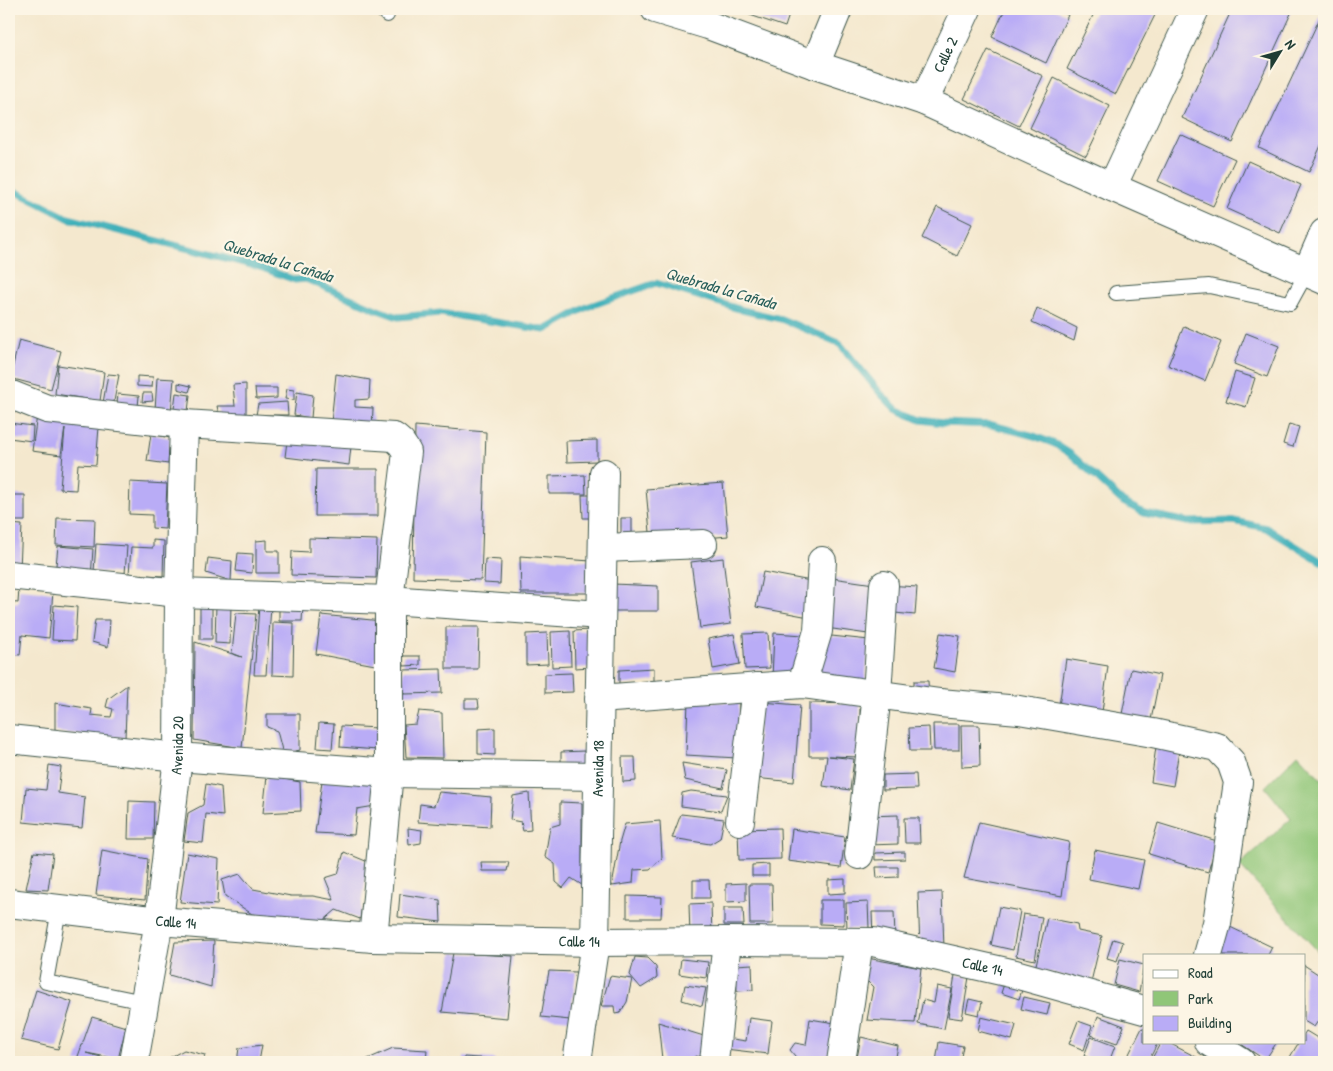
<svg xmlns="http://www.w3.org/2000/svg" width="1333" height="1071" font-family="'Patrick Hand',sans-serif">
<rect width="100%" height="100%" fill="#fcf5e5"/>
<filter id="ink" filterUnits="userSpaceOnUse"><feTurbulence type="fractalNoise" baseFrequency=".02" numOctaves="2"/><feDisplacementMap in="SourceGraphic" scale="10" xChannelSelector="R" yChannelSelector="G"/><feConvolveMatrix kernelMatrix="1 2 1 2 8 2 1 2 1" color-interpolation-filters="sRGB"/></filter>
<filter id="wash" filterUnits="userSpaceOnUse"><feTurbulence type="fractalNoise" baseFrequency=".0096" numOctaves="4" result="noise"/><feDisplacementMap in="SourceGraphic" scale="20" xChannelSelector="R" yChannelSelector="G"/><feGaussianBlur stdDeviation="1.12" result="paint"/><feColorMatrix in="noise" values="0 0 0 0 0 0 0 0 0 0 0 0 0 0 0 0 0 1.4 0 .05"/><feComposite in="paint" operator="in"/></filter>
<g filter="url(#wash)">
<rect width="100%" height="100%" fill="#f4e8ce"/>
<path fill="#90c678" stroke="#588256" d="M1298 754 1324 782V958L1239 865 1291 819 1265 787Z"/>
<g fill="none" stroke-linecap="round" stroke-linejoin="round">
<path stroke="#40b0ba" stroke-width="7" d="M9 188 68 218 260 267 295 280 306 279 378 310 398 317 440 313 545 330 587 307 656 283 742 310 781 319 839 343 881 394 896 409 921 420 943 423 992 425 1034 436 1055 444 1072 455 1123 502 1144 513 1188 522 1234 521 1266 528 1324 563"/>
</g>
<g id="blocks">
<path fill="#b9acf6" d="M748 9H791L785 27 747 14Z
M1005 9H1055L1068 15 1046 63 992 37Z
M1096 9H1158L1116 94 1067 69Z
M1232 9H1293L1232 142 1182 118Z
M1324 9V139L1309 172 1259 148Z
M988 50 1043 76 1019 126 964 99Z
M1054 78 1110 106 1086 156 1030 128Z
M1180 134 1235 159 1213 206 1158 181Z
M1248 161 1301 185 1280 233 1227 209Z
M937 207 972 224 957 256 922 238Z
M1037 308 1077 328 1074 341 1032 322Z
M1184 326 1221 342 1205 381 1168 365Z
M1246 333 1279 346 1267 377 1234 364Z
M19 340 61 351 51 389 10 378Z
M58 365 104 372 100 401 55 394Z
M1235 372 1255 378 1246 407 1226 401Z
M108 374 119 375 114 401 103 403Z
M336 374 370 380 369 399 355 400V407L373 408 372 429 331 423Z
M137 376 153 377 152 387 137 386Z
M157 378 174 379 171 412 155 410Z
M178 383 191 386 189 392 178 389Z
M246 384V421L220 419 217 406H235L233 385Z
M255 388H277V398L256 399Z
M287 389 294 390V400L285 399Z
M297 392 313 395 311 418 294 415Z
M143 393H152L153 401 142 402Z
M176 393 190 395 188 411 174 409Z
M118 394 139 396 138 407 117 404Z
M287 402 288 415H256L258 404Z
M37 415 99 427 96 465 78 464 76 490 60 489 65 428 61 455 32 451Z
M9 423 33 426 32 441 9 438Z
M1289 424 1299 427 1293 447 1283 444Z
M415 426 486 432 481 580 413 578Z
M151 434 170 438 168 464 147 461Z
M352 437 349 465 285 457 287 441Z
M597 440V461L567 462 566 441Z
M316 469H378V516H315Z
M585 475 586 494H549V476Z
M130 482 167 484 165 529 152 528V515L129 514Z
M723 483 728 536 651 543 646 489Z
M9 495H25V521H9Z
M582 495H595V518H583Z
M57 518 95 519 94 547 56 545Z
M621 518H632V533L621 534Z
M9 524 22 525 20 569 9 568Z
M309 538 377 540 376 578 291 575 292 551 309 552Z
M153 540 164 541 163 576 129 574 131 547 153 548Z
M267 540V551H279V573H256V541Z
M96 544 127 546 125 574 94 571Z
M58 546 93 549 91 578 55 575Z
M238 553 253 554 252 573 236 571Z
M520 556 591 561V593H521Z
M208 558 232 561 231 581 206 573Z
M723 558 731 624 700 628 691 562Z
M485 559 501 560 500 584 484 583Z
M763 572 816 582 809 617 756 607Z
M832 578 874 584 868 634 826 628Z
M613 584 658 586V611H613Z
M887 585 917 587 915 615 885 612Z
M19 589 53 592 49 638 22 635 20 655 9 654V602L18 603Z
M200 603H212V639H200Z
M216 604H231L230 644 215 643Z
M54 605 77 607 75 641 52 640Z
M259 606 271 607 266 675H254Z
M279 606H303L302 621H279Z
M236 613 256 614 242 748 194 740 195 642 242 657 232 653Z
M321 615 382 621 375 665 316 654Z
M95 620H110L108 647 92 642Z
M273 622 294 623 293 676 272 675Z
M446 627H479L478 669H446Z
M590 630 591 667 575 668 574 631Z
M570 631 571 666 552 667 551 632Z
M547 633 548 664 526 665V634Z
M768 633 770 668 745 669 743 634Z
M774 633 804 635 802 680 772 678Z
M940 633 960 636 955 672 934 668Z
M734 634 740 664 713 669 708 639Z
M822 635 869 640 865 683 818 677Z
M403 656H420V665L404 666Z
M1066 659 1108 666 1102 712 1059 706Z
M654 668V681L619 685V670Z
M441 669 442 693 404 694 403 670Z
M1131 669 1160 675 1150 725 1121 719Z
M572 673 573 692 545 693V674Z
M914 681H928L929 697 914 698Z
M127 685 125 738 55 732V703L92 709 91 715 111 717 113 709 106 707 108 699Z
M465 699H478L479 708H465Z
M688 701 739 703 737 758 686 755Z
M761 702 800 705 794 782 754 778Z
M809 703 860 704V757L829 756 854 759 850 790 823 786 827 756H809Z
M419 711 442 713 443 758 406 757 404 725 416 724Z
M267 714H300V750L283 754 277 731 267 727Z
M319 723 334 724 332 749 317 748Z
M933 724H959V750H934Z
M961 725H979L980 766 962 767Z
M341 726 378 728 377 750 340 747Z
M929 727 930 751H910L909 728Z
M495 728V755L478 754V729Z
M1156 747 1179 751 1173 786 1151 782Z
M584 751 587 768 561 767V752Z
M622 757H635L636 781 623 782Z
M682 763 727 770 723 788 685 780Z
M49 765 61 767 58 793 85 797 82 828 23 822 26 788 46 790Z
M916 774 917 789 883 790V775Z
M267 776 300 782 301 811 263 813Z
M322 781H374L375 806 357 809 354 835 315 833Z
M206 784 221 787 223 816 206 814 203 843 184 841 188 813 203 805Z
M691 791 727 795 721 811 681 806 682 793Z
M439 792 491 797 490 827 418 822 420 804 434 806Z
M529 793 531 830 523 831 521 822 510 820 513 796Z
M129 801 154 802 153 839H128Z
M560 802 582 803V864L590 866 585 887 571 878 563 888 556 882 555 864 545 857 550 827 560 824Z
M681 814 724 819 720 838 710 844 672 838Z
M898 815V844L869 845 868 816Z
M904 818H919L920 843H905Z
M660 821 662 858 650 869 634 870 633 883 612 886 620 841 625 824Z
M979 822 1069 842 1062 896 964 878Z
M1158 823 1217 841 1208 872 1149 854Z
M408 828 422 830 421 843 409 845Z
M780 828 781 859 739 860 738 829Z
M792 829 845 837 841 868 788 861Z
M102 850 148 859 145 900 96 895Z
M1095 850 1144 860 1138 889 1089 879Z
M34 852 53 854 48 890 26 889Z
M344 852 368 862 360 919 336 910 321 923 252 914 225 896 222 880 240 874 253 889 291 896H313L334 900 325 878 338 874Z
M905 852V859L875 860V853Z
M187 853 219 859 217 905 180 902Z
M481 862H509L507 871H482Z
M769 864V876H752V865Z
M876 867H898V877L877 878Z
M845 879V893L828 894V880Z
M693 880H709L710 898H693Z
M746 883V901L726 902V884Z
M749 884H772L773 924H750Z
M942 892 944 949H920L918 893Z
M400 894 440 900 441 922 398 917Z
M627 896 662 897 661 918H627Z
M820 900H844V925L820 924Z
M868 902 869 928 847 929 846 903Z
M711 903 712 937H690L689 904Z
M999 907 1020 911 1013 950 991 945Z
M724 908H743L744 925H724Z
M872 912H894L895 937 873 938Z
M1023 914 1042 917 1035 960 1016 956Z
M1047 918 1077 924 1078 931 1102 936 1091 982 1035 969Z
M1228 926 1272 947 1268 955H1215Z
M1113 939 1123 942 1117 961 1107 958Z
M214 941 211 987 169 975 175 942Z
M453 953 513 956 507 1018 442 1012Z
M635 957 647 958 656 967 657 978 641 988 630 975Z
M867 958 921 968 915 1023 867 1020 873 987 863 977Z
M681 959 708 962 706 978 679 974Z
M1120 959 1144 965 1139 992 1114 985Z
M752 964 753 990 737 991 736 965Z
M1304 965 1324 978V1012L1314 1027 1304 1021Z
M549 971 576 972 570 1020 541 1017Z
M955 975 969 977 962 1019 948 1017Z
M610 976 632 979 627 1002 620 1013 615 1014 614 1006H601Z
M1004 984 1022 990 1019 999 1001 993Z
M685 985 706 988 702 1006 682 1000Z
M937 986 952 989 944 1029 918 1024 923 1000 934 1003Z
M36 990 72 1002 58 1049 21 1040Z
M1024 997 1050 1003 1047 1015 1021 1009Z
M969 999 982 1002 979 1015 966 1012Z
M1098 1016 1124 1026 1117 1044 1091 1035Z
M92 1017 126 1027 118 1059 86 1053 101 1057 99 1062H76Z
M981 1017 1016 1025 1012 1040 978 1031Z
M749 1018 772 1021 768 1054 725 1049 726 1038 746 1041Z
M810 1019 835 1023 828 1062H800L790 1050 795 1043 806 1045Z
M1078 1021 1092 1026 1084 1050 1069 1044Z
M658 1022 707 1037 703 1057 695 1056 693 1062H661L662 1059Z
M1142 1028 1144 1029V1042H1158L1148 1062H1125Z
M1306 1031 1324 1042V1062H1287L1299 1042H1304V1034Z
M861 1037 898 1046 895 1062H878L857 1058Z
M1091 1037 1115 1046 1109 1062H1101L1084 1056Z
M939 1042 963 1046 960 1062H936Z
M1161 1042H1167L1202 1060V1062H1150Z
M1238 1042H1277L1265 1060Z
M262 1045 259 1062H237L239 1048Z
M393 1048 427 1050 426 1062H361Z
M184 1050 205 1055 203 1062H165V1060Z
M464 1057 495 1059V1062H464Z"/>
</g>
</g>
<g filter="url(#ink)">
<use href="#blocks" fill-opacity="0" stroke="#3f574b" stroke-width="1"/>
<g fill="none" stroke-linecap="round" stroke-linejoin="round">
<defs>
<path id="service" d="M381 9 387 15
M1116 293 1209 286 1290 303 1307 272
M59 909 46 982 144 1002"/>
<g id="minor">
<path d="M815 65 838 9"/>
<path id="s1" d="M924 101 967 9"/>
<path d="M1112 187 1195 9"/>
<path d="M1307 272 1324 233"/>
<path d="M9 394 47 409 184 424 394 437 401 443 407 452 389 600V773L373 938"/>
<path d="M603 548 703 544"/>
<path d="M9 575 179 593 389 600 601 615"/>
<path d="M802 684 818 631 822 561"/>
<path d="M599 699 802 684 940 703 1019 710 1153 733 1217 747 1231 762 1238 782 1217 923 1208 955"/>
<path d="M9 739 178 757 389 773 598 776"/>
<path d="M740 821 756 687"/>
<path d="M859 855 877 694 884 585"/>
<path id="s2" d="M9 903 159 921 373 938 595 942 727 941 873 942 1015 974 1144 1010"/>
<path d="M1209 1042 1241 1062"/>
<path id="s3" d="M134 1062 159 921 178 757 179 593 184 424"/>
<path id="s4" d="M577 1062 595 942 604 473"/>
<path d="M714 1062 727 941"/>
<path d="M841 1062 859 942"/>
</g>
<path id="tertiary" d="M655 9 708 25 815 65 924 101 1112 187 1324 280"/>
</defs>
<use href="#service" stroke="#3f574b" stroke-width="16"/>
<use href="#minor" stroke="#3f574b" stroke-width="30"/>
<use href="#tertiary" stroke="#3f574b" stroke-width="30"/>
<use href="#service" stroke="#fff" stroke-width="14"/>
<use href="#minor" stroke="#fff" stroke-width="28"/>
<use href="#tertiary" stroke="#fff" stroke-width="28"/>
</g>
</g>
<g text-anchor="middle" stroke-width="4.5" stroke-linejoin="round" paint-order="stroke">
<g font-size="15" fill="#1f3d34" stroke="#fcf5e5">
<text dy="5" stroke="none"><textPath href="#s1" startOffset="51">Calle 2</textPath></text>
<text dy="5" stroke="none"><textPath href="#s3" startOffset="320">Avenida 20</textPath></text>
<text dy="5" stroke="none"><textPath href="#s4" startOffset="295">Avenida 18</textPath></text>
<text dy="5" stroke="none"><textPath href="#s2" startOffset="168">Calle 14</textPath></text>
<text dy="5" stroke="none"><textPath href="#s2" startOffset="572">Calle 14</textPath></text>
<text dy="5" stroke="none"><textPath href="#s2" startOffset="978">Calle 14</textPath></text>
</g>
<g font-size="16" font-style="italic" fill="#29605c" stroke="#fcf5e5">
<text transform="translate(278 260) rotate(17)" y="6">Quebrada la Cañada</text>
<text transform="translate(721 288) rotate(16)" y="6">Quebrada la Cañada</text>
</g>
</g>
<rect width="1333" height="1071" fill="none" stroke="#fcf5e5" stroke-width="30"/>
<rect x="1143" y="954" width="162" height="90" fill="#fcf5e5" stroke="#a4ab9e"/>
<rect x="1153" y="970" width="25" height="8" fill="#ffffff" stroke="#a4ab9e"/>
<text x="1188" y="978" font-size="15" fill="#1f3d34">Road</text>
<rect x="1153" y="991" width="25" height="15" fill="#90c678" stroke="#a4ab9e"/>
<text x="1188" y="1004" font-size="15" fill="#1f3d34">Park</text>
<rect x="1153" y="1016" width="25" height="15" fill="#b9acf6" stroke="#a4ab9e"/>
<text x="1188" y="1028" font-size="15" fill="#1f3d34">Building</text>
<g transform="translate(1280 52) rotate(53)" stroke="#fcf5e5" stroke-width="4" paint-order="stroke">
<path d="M0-4L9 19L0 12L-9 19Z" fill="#1f3d34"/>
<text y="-8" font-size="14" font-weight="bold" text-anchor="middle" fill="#1f3d34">N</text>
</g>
</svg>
